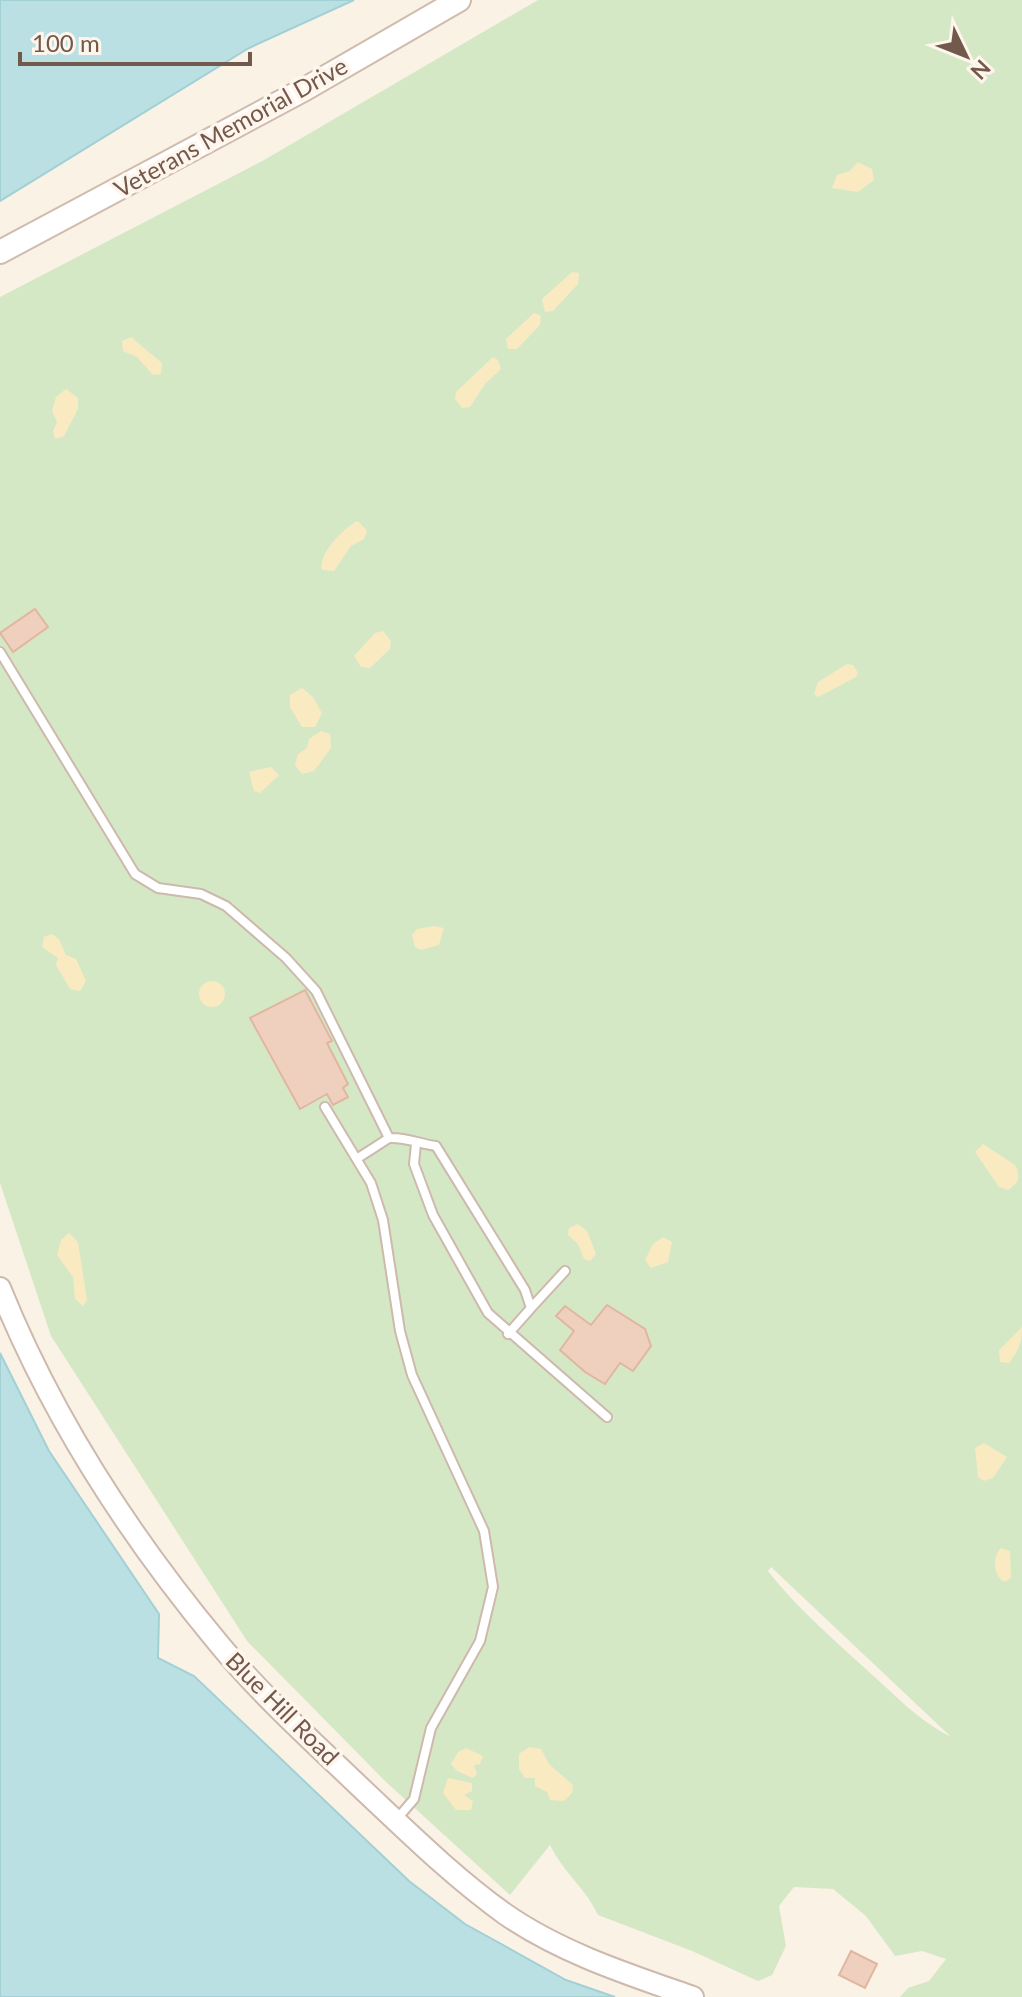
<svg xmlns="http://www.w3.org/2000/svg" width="1022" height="1997" font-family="Lato,sans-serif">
<rect width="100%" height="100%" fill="#fbf2e6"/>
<path fill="#d5e8c5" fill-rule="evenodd" d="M538 0H1022V1997H900L908 1988 929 1981 946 1959 922 1951 895 1956 866 1916 833 1889 794 1887 779 1906 786 1946 772 1975 758 1981 692 1951 598 1915C585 1887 565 1875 550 1845L510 1895 386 1782 247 1641 51 1336 0 1183V297L264 160ZM771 1567 949 1735V1736C918 1720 894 1694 868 1671 833 1639 798 1609 768 1571Z"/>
<path fill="#f9eac2" d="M858 162 872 169 874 180 858 192 832 188 837 175 850 171Z
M572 272 579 273 578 284 553 311 545 312 542 299Z
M534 313 541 316 540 325 517 349H508L506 339Z
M131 337 162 363 161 374 153 375 137 357 123 351 122 341Z
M493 357 498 360 501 369 485 384 470 407 462 408 455 399 456 392Z
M66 389 78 398V409L64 436 55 439 53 431 57 422 52 411 56 397Z
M358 521 367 531 364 539 351 546 334 571 322 570C317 555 345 526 358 521Z
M383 631 391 641 390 649 370 668 361 667 354 656 375 633Z
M853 665 858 673 856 677 818 697 814 694 818 682 847 664Z
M302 688 313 697 322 713 315 727H302L290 707V695Z
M321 731 330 734 331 748 314 771 302 774 295 765 298 754 307 748 309 739Z
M271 767 279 775 260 793 254 791 249 772Z
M433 926 444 928 439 945 421 950 415 947 412 935 417 929Z
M52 934 59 939 66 955 76 959 86 981 80 991 70 989 56 965 58 958 42 947 44 937Z
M199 994a13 13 0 1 1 26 0a13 13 0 1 1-26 0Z
M983 1144 1015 1165C1021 1176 1019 1183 1008 1190L999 1187 975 1152Z
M578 1224 587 1231 596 1254 590 1261 584 1259 578 1244 568 1235 569 1228Z
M69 1233 78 1242 87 1300 83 1306 75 1299 73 1277 57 1255 61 1240Z
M663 1237 672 1242 668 1262 651 1268 645 1260 653 1244Z
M1022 1327C1022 1343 1019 1350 1009 1363L1000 1362 999 1350Z
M984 1443 1007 1457 993 1478 984 1481 978 1477 975 1448Z
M1001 1548 1010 1551 1011 1578 1005 1582C993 1577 992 1557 1001 1548Z
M529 1747 541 1749 549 1764 573 1785 572 1793 564 1801 550 1800 547 1792 535 1786V1778H525L519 1769V1754Z
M466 1748 483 1756 480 1764 474 1765 477 1774 473 1778 457 1771 451 1764 458 1752Z
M448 1778 472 1783V1791L464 1795 473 1801 471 1810H456L443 1793Z"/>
<path fill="#bbe0e4" stroke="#a2d0d5" stroke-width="2" d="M0 0H354L249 48 0 201Z
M0 1353 49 1451 159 1614 158 1658 194 1676 409 1881 465 1924 566 1980 615 1997H0Z"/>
<path fill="#efd0bf" stroke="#e1b6a0" stroke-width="2" d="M35 609 48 627 13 652 0 633Z
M305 990 332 1041 327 1043 348 1084 343 1088 348 1097 333 1105 327 1094 300 1109 250 1018Z
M607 1305 645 1329 651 1346 633 1371 620 1363 605 1384 585 1372 560 1350 574 1331 556 1316 565 1306 591 1325Z
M851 1951 877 1964 865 1988 839 1975Z"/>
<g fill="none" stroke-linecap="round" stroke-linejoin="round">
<defs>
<path id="service" d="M0 652 135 874 158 888 201 894 226 906 286 958 316 991 389 1138 358 1158
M325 1107 371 1183 383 1220 400 1331 412 1375 484 1531 493 1587 480 1641 431 1728 414 1799 396 1820
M389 1138C406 1137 420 1144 436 1146L525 1290 531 1308 508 1334
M416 1144 414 1164 433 1215 488 1313 607 1417
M531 1308 565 1271"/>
<path id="tertiary" d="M0 1288C52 1417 130 1537 219 1644 261 1695 311 1740 359 1786 406 1830 452 1876 505 1914 561 1953 630 1975 693 1997"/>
<path id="secondary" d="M0 252 305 89 459 0"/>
</defs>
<use href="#service" stroke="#cdb9ad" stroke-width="12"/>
<use href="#tertiary" stroke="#cdb9ad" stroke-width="24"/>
<use href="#secondary" stroke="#d1bbad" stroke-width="26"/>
<use href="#service" stroke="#fff" stroke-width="8"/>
<use href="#tertiary" stroke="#fff" stroke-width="20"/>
<use href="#secondary" stroke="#fff" stroke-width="22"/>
</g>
<g text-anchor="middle" stroke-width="7" stroke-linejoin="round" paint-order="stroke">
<g font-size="24" fill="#73584c" stroke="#fef6ec">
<text transform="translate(231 128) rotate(-29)" y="8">Veterans Memorial Drive</text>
<text transform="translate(282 1709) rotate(45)" y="8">Blue Hill Road</text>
</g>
</g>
<g transform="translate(966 56) rotate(133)" stroke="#fef6ec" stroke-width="6" paint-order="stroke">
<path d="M0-6L14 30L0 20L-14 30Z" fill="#73584c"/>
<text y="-12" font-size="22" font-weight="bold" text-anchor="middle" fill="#73584c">N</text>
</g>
<path d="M20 52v12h230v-12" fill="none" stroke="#73584c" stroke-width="4"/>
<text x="32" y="52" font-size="24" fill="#73584c" stroke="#fef6ec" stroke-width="6" paint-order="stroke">100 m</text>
</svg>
